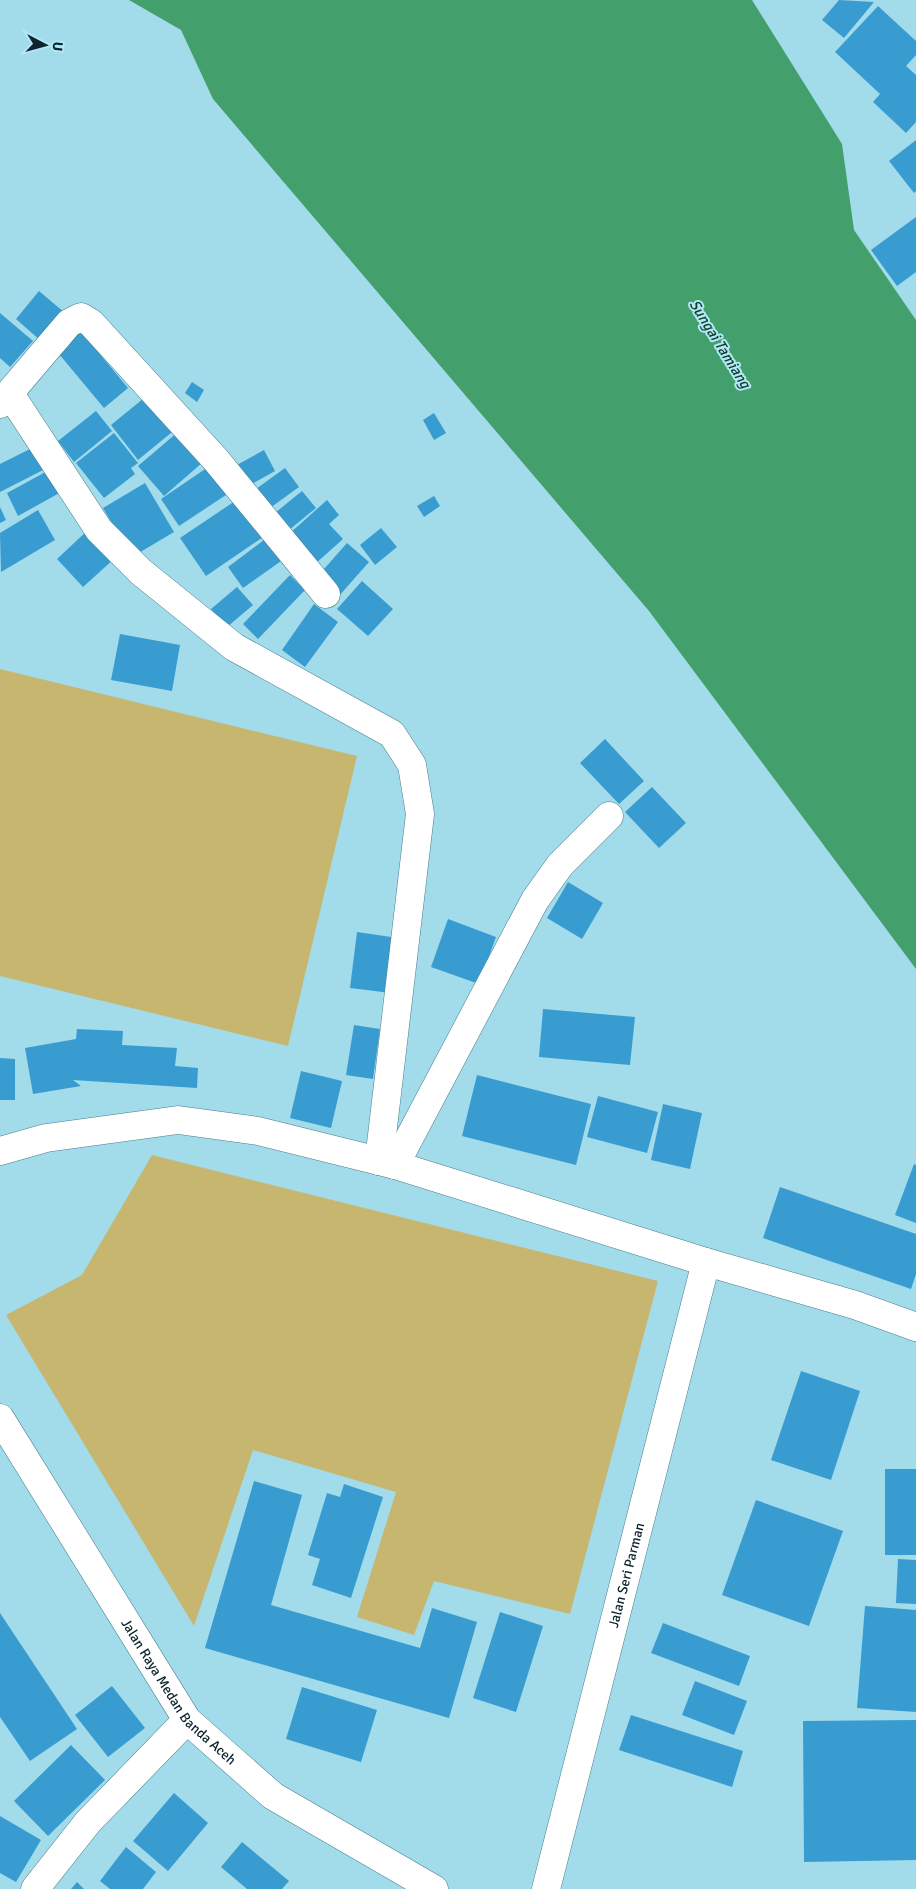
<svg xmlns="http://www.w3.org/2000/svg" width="916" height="1889" font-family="Signika,sans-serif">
<rect width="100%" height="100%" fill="#a2dbea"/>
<path fill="#c7b670" d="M0 669 357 756 288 1046 0 976Z
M152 1155 658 1281 570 1614 434 1581 414 1635 357 1617 396 1492 253 1450 194 1626 6 1315 82 1275Z"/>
<path fill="#43a06c" d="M129 0H752L842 144 854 230 916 320V969L649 611 213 99 181 30Z"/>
<path fill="#399cd1" d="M839 0 874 2 844 38 822 20Z
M878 6 916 41V55L906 66 916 75V122L906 133 873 102 880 94 835 52Z
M916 140V191L914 193 889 161Z
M916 217V272L897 286 871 250Z
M39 291 65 313 41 341 16 319Z
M0 313 33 341 10 367 0 358Z
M79 329 128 388 104 408 59 354 70 345 66 341Z
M192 382 204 390 197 402 185 393Z
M149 394 177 428 138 460 111 425Z
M96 411 112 431 74 462 58 441Z
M434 413 446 433 434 440 423 420Z
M179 431 210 456 164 496 138 466Z
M114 433 138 463 131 468 135 474 104 498 76 463Z
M38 445 49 467 0 492V464Z
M264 450 275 471 248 486 237 465Z
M214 463 232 491 179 526 161 499Z
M285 468 299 487 270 508 256 489Z
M51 469 63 491 18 516 7 493Z
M145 483 174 532 132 557 103 508Z
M302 491 316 508 289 530 275 513Z
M434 496 440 506 424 517 417 506Z
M241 497 266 535 206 576 180 538Z
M327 500 339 515 329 524 343 539 315 564 289 534Z
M0 507 6 520 0 523Z
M38 510 55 540 1 572 0 533Z
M381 528 397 547 375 565 360 545Z
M89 529 115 558 83 587 57 559Z
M268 537 284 559 243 588 228 567Z
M347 543 369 562 339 596 317 577Z
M290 575 305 590 258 639 243 624Z
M362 581 393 609 368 636 337 609Z
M237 587 253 605 227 627 211 609Z
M314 604 338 622 305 667 282 650Z
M120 634 180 645 172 691 111 680Z
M605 739 644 781 619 804 580 763Z
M652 787 686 823 659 848 625 812Z
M568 882 603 903 582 939 547 918Z
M448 919 496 937 479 984 431 967Z
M357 932 398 938 391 993 350 988Z
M543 1009 635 1017 630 1065 539 1057Z
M354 1025 380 1029 373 1079 346 1075Z
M77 1029 123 1031 122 1045 177 1048 175 1066 198 1068 197 1088 73 1080 81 1086 33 1094 25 1048 76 1039Z
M0 1058 15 1059V1100H0Z
M301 1071 342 1081 331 1128 290 1118Z
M477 1075 591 1104 576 1165 462 1136Z
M598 1096 658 1112 647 1153 587 1137Z
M663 1104 702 1113 690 1169 651 1160Z
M914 1164 916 1165V1223L895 1215Z
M780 1187 916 1234V1274L911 1289 763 1238Z
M801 1371 860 1391 831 1480 771 1460Z
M885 1469H916V1555H885Z
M254 1481 302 1495 271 1605 420 1648 432 1608 477 1622 449 1718 205 1648Z
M344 1484 383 1497 351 1598 312 1585 320 1559 308 1555 327 1493 340 1497Z
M756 1500 843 1531 809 1626 722 1595Z
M898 1559 916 1560V1604L896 1603Z
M865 1606 916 1610V1712L857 1708Z
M500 1612 543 1626 516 1712 473 1698Z
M0 1613 77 1729 30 1761 0 1717Z
M663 1623 750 1656 739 1686 651 1653Z
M695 1681 747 1701 734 1735 682 1715Z
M112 1686 145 1728 108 1757 75 1715Z
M302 1687 377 1710 361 1762 286 1739Z
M631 1715 743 1751 732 1787 619 1750Z
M916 1720V1860L804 1862 803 1721Z
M71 1745 105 1780 48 1836 14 1801Z
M174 1793 208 1823 168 1871 133 1841Z
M0 1816 41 1840 16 1882 0 1873Z
M242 1842 289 1881 282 1889H247L221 1867Z
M126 1847 156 1872 143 1889H110L100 1881Z
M77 1882 84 1889H71Z"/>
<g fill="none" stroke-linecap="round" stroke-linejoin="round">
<defs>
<g id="minor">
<path d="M10 394 99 530 141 572 234 647 392 734 412 765 420 814 379 1161"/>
<path d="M0 404 69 323 81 317 91 323 216 460 326 594"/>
<path d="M395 1165 535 900 560 865 609 816"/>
<path d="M35 1889 88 1822 187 1720"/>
<path id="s1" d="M546 1889 706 1262"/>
</g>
<g id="highway">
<path d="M0 1151 46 1138 178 1120 258 1131 395 1165 706 1262 855 1305 916 1327"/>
<path id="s2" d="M0 1418 187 1720 273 1796 434 1889"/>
</g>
</defs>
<use href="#minor" stroke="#477e8c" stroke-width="29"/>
<use href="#highway" stroke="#477e8c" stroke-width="29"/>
<use href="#minor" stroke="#fff" stroke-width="28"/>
<use href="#highway" stroke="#fff" stroke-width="28"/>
</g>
<g text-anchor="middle" stroke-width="4" stroke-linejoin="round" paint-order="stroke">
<g font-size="14" fill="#0e252b" stroke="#afe8f7">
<text dy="5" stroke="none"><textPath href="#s1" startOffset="324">Jalan Seri Parman</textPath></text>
<text dy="5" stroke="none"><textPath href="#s2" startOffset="328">Jalan Raya Medan Banda Aceh</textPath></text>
</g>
<g font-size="15" font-style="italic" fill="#133a24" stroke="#afe8f7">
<text transform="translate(720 344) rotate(58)" y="5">Sungai Tamiang</text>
</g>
</g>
<g transform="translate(45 45) rotate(96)" stroke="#afe8f7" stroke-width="4" paint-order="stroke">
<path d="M0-4L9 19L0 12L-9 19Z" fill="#0e252b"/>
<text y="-8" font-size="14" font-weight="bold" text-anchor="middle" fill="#0e252b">U</text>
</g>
</svg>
